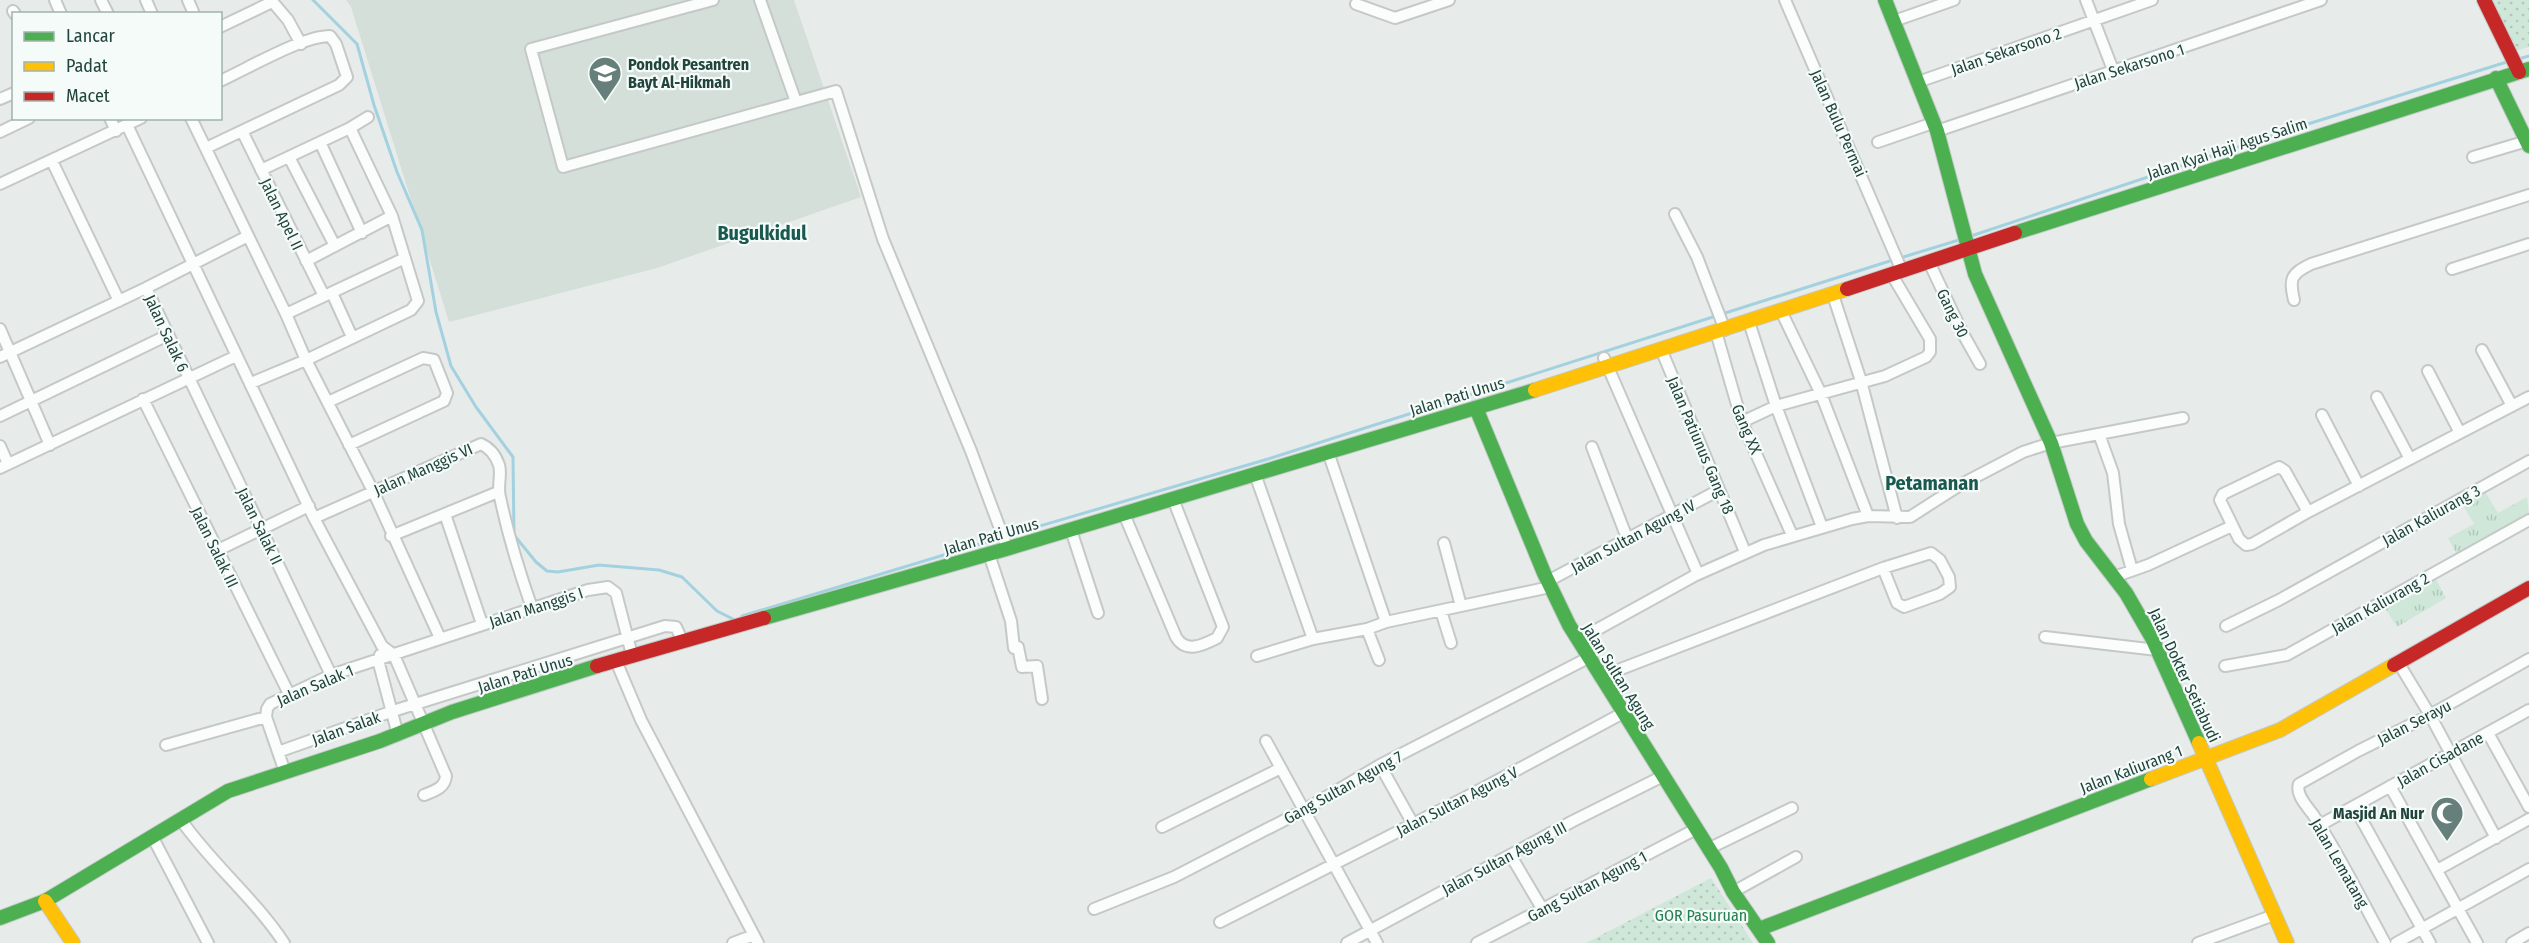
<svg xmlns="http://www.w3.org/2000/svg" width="2529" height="943" font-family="'Fira Sans Condensed',sans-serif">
<defs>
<pattern id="grass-tufts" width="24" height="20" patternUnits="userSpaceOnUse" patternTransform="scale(1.5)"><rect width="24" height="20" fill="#cee7d8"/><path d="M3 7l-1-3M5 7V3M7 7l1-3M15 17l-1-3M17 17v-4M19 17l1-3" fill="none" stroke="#b1c7ba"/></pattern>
<pattern id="park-dots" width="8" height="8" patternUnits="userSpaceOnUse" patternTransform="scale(1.5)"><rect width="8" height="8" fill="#cee7d8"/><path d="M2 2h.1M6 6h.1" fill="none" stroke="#b1c7ba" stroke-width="1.8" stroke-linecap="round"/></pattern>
</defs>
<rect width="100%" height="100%" fill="#e7ecea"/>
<path fill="#d4dfda" d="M346 0H794L861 197 657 268 449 322 351 7Z"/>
<path fill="url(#grass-tufts)" d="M2484 490 2498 513 2527 497 2529 516 2457 555 2448 538 2474 524 2461 502Z
M2434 576 2446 598 2397 627 2383 605Z"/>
<path fill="url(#park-dots)" d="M2486 0H2529V47L2510 52Z
M1711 878 1753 943H1586Z"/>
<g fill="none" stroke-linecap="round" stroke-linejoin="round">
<path stroke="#a3d1df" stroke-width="3" d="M313 0 357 44 374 105 397 172 422 230 436 312 451 366 476 407 513 457 514 535 536 562 547 571 558 572 599 565 659 570 682 577 717 611 733 619
M2519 59 2529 56
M1974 235 2295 128 2510 61
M1900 258 1959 240
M1722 314 1893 260
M1006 536 1268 459 1716 316
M742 616 1000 538"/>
<defs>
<path id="street" d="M55 0 61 14
M101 0 108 14
M146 0 152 14
M188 0 194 14
M271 0 288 20 301 44
M713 0 531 49 563 167 836 91 883 239 971 451 1005 542 1006 549
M760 0 796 102
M1785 0 1902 271
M2086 0 2113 70
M1356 4 1395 18 1449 0
M13 11 15 14
M1894 21 1954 0
M220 27 272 2
M1918 82 2152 0
M0 99 14 93
M110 118 116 131
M191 118 286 314 306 360 373 491 440 638
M127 125 314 518 382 646 394 655 446 776C445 788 434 791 424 795
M242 131 324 296
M1937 131 2321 0
M0 132 29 118
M320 142 362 233
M1878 142 1933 123
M206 148 339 85 347 77 336 44 330 36C302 36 247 69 220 81
M289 157 335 246
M2473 157 2527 141
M52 161 119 301
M261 170 350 128 368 117
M0 184 141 118
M1675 214 1697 257 1725 330
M306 261 392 216
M1929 262 1962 332 1980 364
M2452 269 2529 244
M146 288 331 675
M332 293 352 337
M1833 295 1861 381 1897 518
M2294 300C2289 278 2291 274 2311 264L2529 195
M1781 311 1821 394 1868 516
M286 314 405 258
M1749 322 1776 406 1822 527
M0 329 50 445
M1716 332 1742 422 1792 535
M1661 349 1745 552
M2482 350 2512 406
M0 357 146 288 248 236
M1604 358 1698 574
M2428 371 2460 433
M251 383 306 360 411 310 418 301 392 216 350 128
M2377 397 2410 459
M143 399 289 694
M328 402 423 358 434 360 447 393 444 401 349 445
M2322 415 2359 486
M0 416 168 335
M1742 422 1776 406 1885 376 1926 357 1930 352V339L1892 275
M2099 434 2113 473 2119 524 2132 570
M0 446 8 464
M1592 447 1627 538
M1328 452 1386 622 1550 587
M0 468 236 356
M1255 474 1313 639 1367 629 1386 622
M2308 512 2285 471 2279 467 2223 494 2220 500 2239 539 2246 545 2252 544 2308 512 2529 397
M445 514 482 624
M1124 514 1176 637C1186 654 1203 645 1217 638L1223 627 1173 499
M314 518 481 444C490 448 496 456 499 465 502 475 497 486 500 497 508 535 519 571 532 608
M1071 530 1098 613
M391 536 498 492
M1444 543 1461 606
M216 551 309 506
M989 554 1011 621 1014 648 1018 647 1022 667 1037 666 1042 699
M2114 577 2148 565 2232 526
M1548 581 1719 490
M1441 611 1451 643
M2226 626 2279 600 2529 461
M1367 629 1379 660
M2045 637 2157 650
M1578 640 1694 576 1764 545 1852 519 1868 516 1910 517 1960 485 2023 452 2051 443 2183 418
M380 655 378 660 398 735
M1257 656 1313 639
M616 661 641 720 758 943
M2398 662 2430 715 2496 838
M2225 666 2287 655 2529 520
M1600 677 1883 568 1931 553 1940 560 1949 577 1950 587 1940 594 1904 607 1897 603 1883 568
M2488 733 2529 807
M1266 741 1377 943
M166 745 266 717
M278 752 393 711 665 626 676 627 682 640
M1380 765 1413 824
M285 772 266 717 267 709 270 704 331 675 588 590 608 587 616 593 632 655
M2390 786 2477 943
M2354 806 2430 943
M181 820C212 864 254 898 284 943
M2320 825 2529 710
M1162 827 1281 768
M153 838 208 943
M1708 849 1792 808
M1511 856 1543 910
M2437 870 2529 819
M1733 892 1796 857
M1094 909 1174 877 1304 810 1380 765 1588 658
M1220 922 1474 793 1623 713
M733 943 754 935
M1347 943 1573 821 1663 776
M1477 943 1696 829
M2198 943 2274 915
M2385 943C2362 901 2340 856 2314 816 2308 807 2295 795 2299 784L2358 751 2430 715 2529 659
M2396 943 2529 869
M2512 943 2529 933"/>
<path id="fast" d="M1885 0 1937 131 1975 274 2051 443 2077 524 2086 541 2126 593 2152 638 2199 743
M2496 78 2529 146
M2015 233 2529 69
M1476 408 1544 573 1569 625 1721 868 1733 892 1768 943
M764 618 1006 549 1535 390
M0 918 45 901 228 791 380 741 452 712 597 666
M1759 929 2151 779"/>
<path id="slow" d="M1535 390 1847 289
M2199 743 2287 943
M2151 779 2280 730 2394 665
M45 901 73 943"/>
<path id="jam" d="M2484 0 2519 72
M1847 289 2015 233
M2394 665 2529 588
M597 666 764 618"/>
</defs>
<use href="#street" stroke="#c4c9c7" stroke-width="14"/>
<use href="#fast" stroke="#c2cac8" stroke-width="16"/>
<use href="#slow" stroke="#c2cac8" stroke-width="16"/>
<use href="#jam" stroke="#c2cac8" stroke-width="16"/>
<use href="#street" stroke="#fbfcfc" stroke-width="10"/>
<use href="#fast" stroke="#4caf50" stroke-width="14"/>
<use href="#slow" stroke="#ffc107" stroke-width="14"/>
<use href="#jam" stroke="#c62828" stroke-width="14"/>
</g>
<defs>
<symbol id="school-pin" viewBox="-11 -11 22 30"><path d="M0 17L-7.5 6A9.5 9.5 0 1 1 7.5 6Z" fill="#667f7a" stroke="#f5fbf9"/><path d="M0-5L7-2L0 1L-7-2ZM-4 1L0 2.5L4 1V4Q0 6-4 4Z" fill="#fff"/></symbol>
<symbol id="mosque-pin" viewBox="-11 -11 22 30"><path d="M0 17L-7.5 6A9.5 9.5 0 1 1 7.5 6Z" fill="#667f7a" stroke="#f5fbf9"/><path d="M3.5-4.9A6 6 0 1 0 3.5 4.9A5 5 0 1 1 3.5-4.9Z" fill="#fff"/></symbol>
</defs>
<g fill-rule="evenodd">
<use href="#school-pin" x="586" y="54" width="38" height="52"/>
<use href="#mosque-pin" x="2428" y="794" width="38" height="52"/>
</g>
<g text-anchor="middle" stroke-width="4.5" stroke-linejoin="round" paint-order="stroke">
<g font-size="16" fill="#21443d" stroke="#f5fbf9">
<text transform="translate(2006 51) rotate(-19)" y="6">Jalan Sekarsono 2</text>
<text transform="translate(2129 66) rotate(-18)" y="6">Jalan Sekarsono 1</text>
<text transform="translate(1839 123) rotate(66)" y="6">Jalan Bulu Permai</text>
<text transform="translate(2227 148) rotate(-18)" y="6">Jalan Kyai Haji Agus Salim</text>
<text transform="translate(282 214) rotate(64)" y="6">Jalan Apel II</text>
<text transform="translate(1953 313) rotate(64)" y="6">Gang 30</text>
<text transform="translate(167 333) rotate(65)" y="6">Jalan Salak 6</text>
<text transform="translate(1457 396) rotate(-17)" y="6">Jalan Pati Unus</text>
<text transform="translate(1747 429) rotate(67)" y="6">Gang XX</text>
<text transform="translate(1701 445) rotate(67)" y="6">Jalan Patiunus Gang 18</text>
<text transform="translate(423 469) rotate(-24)" y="6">Jalan Manggis VI</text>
<text transform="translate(2431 515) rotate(-29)" y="6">Jalan Kaliurang 3</text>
<text transform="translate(260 526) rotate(64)" y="6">Jalan Salak II</text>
<text transform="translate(991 536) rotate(-16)" y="6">Jalan Pati Unus</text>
<text transform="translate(1633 536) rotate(-28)" y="6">Jalan Sultan Agung IV</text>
<text transform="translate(215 547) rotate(64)" y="6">Jalan Salak III</text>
<text transform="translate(2380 603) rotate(-29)" y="6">Jalan Kaliurang 2</text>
<text transform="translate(536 607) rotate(-18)" y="6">Jalan Manggis I</text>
<text transform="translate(525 673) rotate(-17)" y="6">Jalan Pati Unus</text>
<text transform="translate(2185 675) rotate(65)" y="6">Jalan Dokter Setiabudi</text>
<text transform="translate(1619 676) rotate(58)" y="6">Jalan Sultan Agung</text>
<text transform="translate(315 685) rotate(-23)" y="6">Jalan Salak 1</text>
<text transform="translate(2414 722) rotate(-27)" y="6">Jalan Serayu</text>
<text transform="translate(346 728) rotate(-20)" y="6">Jalan Salak</text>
<text transform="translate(2440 759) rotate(-29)" y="6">Jalan Cisadane</text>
<text transform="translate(2131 769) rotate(-21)" y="6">Jalan Kaliurang 1</text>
<text transform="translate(1343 787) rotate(-29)" y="6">Gang Sultan Agung 7</text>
<text transform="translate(1457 801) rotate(-27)" y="6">Jalan Sultan Agung V</text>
<text transform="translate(1504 858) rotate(-28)" y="6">Jalan Sultan Agung III</text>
<text transform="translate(2340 863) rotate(60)" y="6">Jalan Lematang</text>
<text transform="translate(1587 886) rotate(-28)" y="6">Gang Sultan Agung 1</text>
</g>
<g font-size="16" font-weight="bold" fill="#21443d" stroke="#f5fbf9" text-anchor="start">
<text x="628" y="70">Pondok Pesantren<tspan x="628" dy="18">Bayt Al-Hikmah</tspan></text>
<text x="2424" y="819" text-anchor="end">Masjid An Nur</text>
</g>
<g font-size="16" fill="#258051" stroke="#f5fbf9">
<text x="1701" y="921">GOR Pasuruan</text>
</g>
<g font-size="20" font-weight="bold" fill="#19594f" stroke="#f5fbf9">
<text x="762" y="240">Bugulkidul</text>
<text x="1932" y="490">Petamanan</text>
</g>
</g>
<rect x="12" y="12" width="210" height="108" fill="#f5fbf9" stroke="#a0b2ae" stroke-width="1.5"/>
<rect x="24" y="32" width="30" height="9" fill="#4caf50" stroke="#a0b2ae" stroke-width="1.5"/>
<text x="66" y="42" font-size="18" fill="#21443d">Lancar</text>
<rect x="24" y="62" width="30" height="9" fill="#ffc107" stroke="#a0b2ae" stroke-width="1.5"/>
<text x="66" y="72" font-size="18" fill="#21443d">Padat</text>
<rect x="24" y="92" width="30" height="9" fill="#c62828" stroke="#a0b2ae" stroke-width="1.5"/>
<text x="66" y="102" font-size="18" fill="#21443d">Macet</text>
</svg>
